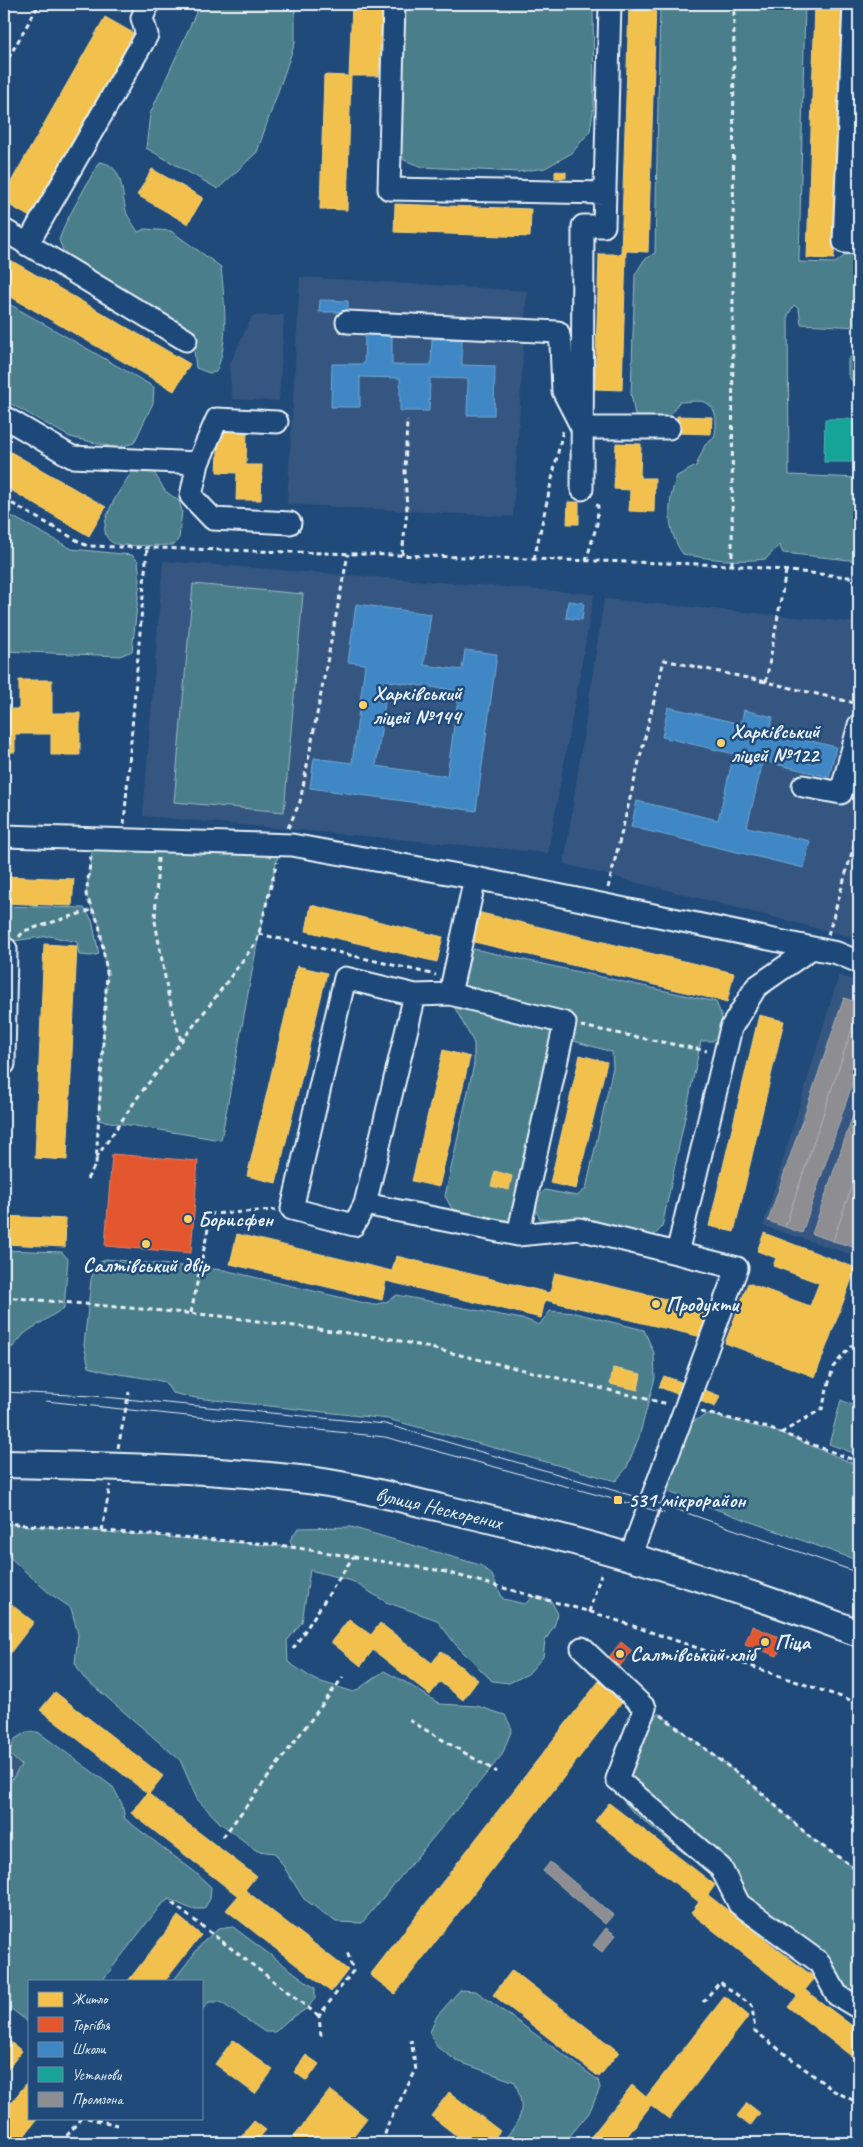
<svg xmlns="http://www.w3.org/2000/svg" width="863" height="2147" font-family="Caveat,sans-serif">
<rect width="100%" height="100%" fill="#1f4a7a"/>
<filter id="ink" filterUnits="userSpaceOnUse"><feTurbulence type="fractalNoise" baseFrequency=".02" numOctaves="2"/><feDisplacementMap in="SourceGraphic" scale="10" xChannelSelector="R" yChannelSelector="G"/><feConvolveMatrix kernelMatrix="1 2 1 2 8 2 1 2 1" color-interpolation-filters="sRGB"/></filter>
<g filter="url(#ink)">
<path fill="#365680" d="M300 277 527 291 513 517 287 504Z
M284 315 279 401 232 399 229 366 252 316Z
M163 561 594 594 548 853 143 816Z
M604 599 859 623V939L564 864Z
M839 975 859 982V1257L763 1226Z
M4 1750 22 1765 4 1793Z"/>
<path fill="#4b7e8b" stroke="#9ab8c2" d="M200 4H295V43L257 152 218 189 146 148 150 114Z
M400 4H593L594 105 590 131 572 153 545 168 518 172 422 167 404 160 396 143Z
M660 4H805L799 262 835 263 847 254 859 252V327L801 324 799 309 794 305 788 315 789 475 859 478V561L783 553 779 545 766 559C738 562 711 560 683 554 666 531 667 502 677 476L696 466 705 445 714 438C717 427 719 407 704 402 697 400 686 402 679 402L668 419H646L635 415 631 394 635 275 644 260 655 253Z
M859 55V216L855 209Z
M99 162C124 164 121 192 126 211 128 218 134 225 138 232L145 229 171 231 221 267C224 300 230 340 216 372L209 373 196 368 193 341 185 333 64 253 59 240 66 222Z
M4 301 154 387 153 403 134 443 117 448 70 437 4 400Z
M859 351V381H852L848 375V359Z
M137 465 151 467 165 491 179 501 182 511 179 538 174 545C160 545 128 547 116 544 85 534 127 479 137 465Z
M4 512 72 549 132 555 138 561 140 580 132 651 120 656 4 651Z
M193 584 303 594 284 812 174 802Z
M94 838 281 843 259 934 221 1140 98 1120 107 973 99 924 86 895Z
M4 906 84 908 92 920 99 954 91 956 79 955 77 942 49 936 6 942 4 945Z
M474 949 716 1002C723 1018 726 1027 713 1041H701L662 1227 652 1238 576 1220 540 1219C533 1206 534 1200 545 1190L577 1196 586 1189 613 1067 612 1052 570 1040 513 1214 504 1222 452 1209 445 1196 474 1064V1043L452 1003 463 961Z
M4 1250 62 1252 68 1259 64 1308 25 1333 13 1347 4 1348Z
M106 1259 224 1270 373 1305 386 1302 397 1295 527 1320 539 1325 550 1311 575 1313 644 1330 654 1353 655 1378 639 1437 627 1467 616 1481 388 1419 196 1398 172 1393 165 1382C140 1376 113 1375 89 1367L84 1345 91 1280 95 1265Z
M841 1400 859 1408V1455L829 1444Z
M708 1414 781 1433 859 1466V1561L663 1490 690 1423Z
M8 1524 292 1547 290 1540 298 1528 351 1527 480 1565 492 1575 503 1599 525 1604 534 1596 551 1601 558 1614 554 1626 545 1641 543 1657 528 1674 509 1683 492 1681 456 1645 437 1620 386 1602 352 1581 310 1570 302 1622 287 1641 288 1662 315 1680 354 1692 384 1671 405 1682 440 1704 477 1706 505 1715 512 1729 502 1755 362 1923 336 1922 304 1899 275 1853 257 1851 220 1823 197 1799 180 1760 83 1677 75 1663 78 1634 71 1608 49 1593 4 1552V1538Z
M659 1713 754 1786 812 1839 859 1871V1999L850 1992 828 1965 721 1883 632 1811 622 1799 646 1728Z
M26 1732H38L113 1787 122 1804 125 1819 195 1872 211 1887 210 1899 204 1909H191L169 1899 160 1906 102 1981H29V2023L4 2003V1792L21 1765 9 1754 15 1739Z
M233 1927 315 1988V1998L308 2008 288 2020 275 2032H265L220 2002H209L201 2011V1981H173L203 1942 218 1929Z
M460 1990 476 1991 598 2080 600 2088 589 2113 564 2143H501C521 2119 527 2113 515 2082L457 2061 437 2047 430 2032 437 2016Z"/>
<path fill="#f2c14e" stroke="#efcf81" d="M352 4H382L379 76H351L347 210 320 209 324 75 349 76Z
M629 4H656L648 252 626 251 622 390 595 389 599 254H621Z
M815 4H842L834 259 807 258Z
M105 17 135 34 30 217 4 202V194Z
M152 169 203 198 188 224 137 195Z
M555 171 566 172V178H555Z
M395 204 531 209 530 237 394 232Z
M7 258 190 364 174 391 4 293V263Z
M677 416 712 417 711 434 677 433Z
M219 431 247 432 246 465H262L261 500H236L237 473 217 472Z
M616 443 641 444 640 478H655L654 512 629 511 630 490 614 489Z
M4 448 106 507 89 536 4 486Z
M568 502H579V524H567Z
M19 680H52V713H80V755H51V734H15V752H4V709H19Z
M4 876 74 879 72 906 4 903Z
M311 905 443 937 437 962 306 931Z
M477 912 734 973 727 1002 470 941Z
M44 944 77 946 67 1160 35 1158Z
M297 966 327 973 276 1183 247 1176Z
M759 1015 784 1021 734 1232 709 1226Z
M443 1050 470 1057 439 1187 412 1181Z
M580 1055 607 1062 576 1189 550 1183Z
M495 1171 512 1176 509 1190 491 1186Z
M4 1216 66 1219 65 1247 4 1244Z
M764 1233 856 1268 815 1377 725 1343 748 1283 810 1306 819 1283 773 1266 776 1258 757 1251Z
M237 1234 392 1271 396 1256 550 1293 555 1273 713 1310 706 1338 545 1300 541 1318 386 1281 382 1300 230 1264Z
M613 1368 641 1374 638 1390 610 1384Z
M664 1376 681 1382 677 1394 659 1387Z
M705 1390 720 1396 715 1407 700 1401Z
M8 1602 34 1622 4 1661V1608Z
M349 1619 371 1635 380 1623 432 1663 441 1651 478 1680 463 1700 440 1682 430 1695 373 1650 361 1666 331 1642Z
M599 1681 624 1700 395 1994 370 1975Z
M55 1692 163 1776 149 1794 256 1876 245 1890 348 1970 331 1992 226 1910 238 1896 131 1813 147 1793 40 1710Z
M609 1803 715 1885 708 1895 815 1978 805 1990 859 2031V2062L788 2007 797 1996 691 1913 699 1902 595 1821Z
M178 1916 201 1935 165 1981H128Z
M512 1970 619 2052 599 2077 493 1995Z
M725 1996 749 2016 669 2119 651 2105 622 2143H586L632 2085 646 2097Z
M4 2037 22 2051 6 2071 4 2069Z
M233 2040 273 2070 255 2094 215 2064Z
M306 2055 319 2064 307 2081 294 2072Z
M29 2080V2118H38L19 2143H4V2112Z
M330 2090 367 2118 348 2143H289Z
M449 2092 500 2131 490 2143H466L431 2116Z
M747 2103 760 2113 750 2126 737 2116Z
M254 2121 266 2130 255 2143H240L237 2142Z"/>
<path fill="#e4572e" stroke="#e5856b" d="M112 1154 198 1161 191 1253 105 1246Z
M752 1626 784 1639 777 1656 745 1644Z
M621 1642 632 1651 620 1666 609 1657Z"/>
<path fill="#3f88c5" stroke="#72a8d4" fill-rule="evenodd" d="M320 300 348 301V312H319Z
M365 335 392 336V365H431L432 339H462V365L495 366 494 415H467L468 379 430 378 429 411H400V378L360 377V407H331L332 364H364Z
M568 601 584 603 582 620 566 618Z
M356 604 431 614 424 665 462 670 465 650 497 654 476 811 310 788 314 758 352 763 365 664 348 662ZM388 681 459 691 447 776 376 766Z
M668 707 741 724 744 710 773 717 770 731 836 747 829 777 763 761 747 827 810 841 804 868 631 827 637 801 718 820 734 754 662 737Z"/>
<path fill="#17a398" stroke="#56bab5" d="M857 391H859V433H853V462H824L825 419H857Z"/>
<path fill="#8d8d92" stroke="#a8abb1" d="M844 998 859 1003V1008L785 1227 768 1221Z
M859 1008V1064L802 1233 785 1227Z
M859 1098V1165L833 1241 812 1234Z
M859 1165V1228L853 1247 833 1241Z
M550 1862 613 1915 605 1924 543 1871Z
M606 1928 616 1935 602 1952 593 1945Z"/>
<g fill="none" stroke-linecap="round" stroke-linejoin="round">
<defs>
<path id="minor" d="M394 4 389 189 605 193
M854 4 844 242 859 243
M4 230 186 340
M27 245 147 35 142 18 148 4
M347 322 558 332 561 344 563 391 582 428H669
M4 417 72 457 198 463 191 496 213 519 290 523
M198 463 217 419 277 422
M582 489 583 226H604L610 4
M803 786 841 793 859 725
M4 836 292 845 475 878 837 953 859 962
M475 878 450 994 565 1023 518 1235 579 1229 737 1268 630 1557
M4 949H6L4 1064
M450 994 415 995 365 1204 518 1235
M365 1204 354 1225 292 1209 345 978 415 995
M677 1253 731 1028 756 987 812 948
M582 1648 645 1708 617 1779 721 1868 739 1904 819 1962 837 1995 859 2008"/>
<path id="major" d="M4 1464C102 1466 201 1468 299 1479 347 1484 394 1497 441 1508 583 1540 723 1582 859 1633"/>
</defs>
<use href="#minor" stroke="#e8f1f8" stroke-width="25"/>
<use href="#major" stroke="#e8f1f8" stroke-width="30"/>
<path stroke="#e8f1f8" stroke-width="3" stroke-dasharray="5 4" stroke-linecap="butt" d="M4 66 39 4
M4 499 87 546 732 565 859 578
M402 555 407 511 405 471 407 420
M534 559 563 430
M586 561 597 524 598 506 594 502
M732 565 734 4
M786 571 766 682 859 704
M124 824 147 548
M288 828 300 802 348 554
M158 858 155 921 168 994 181 1041
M608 888 664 660 766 682
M259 934 436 975
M828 935 859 828
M19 937 24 931 92 910
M581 1026 707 1051
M96 1158 140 1094 209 1006 257 941 277 862
M87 1179 96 1164 107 973 99 924 86 895 91 856
M4 1297 220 1316 392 1339 668 1404
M191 1313 211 1214 276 1210
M701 1412 765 1427 859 1462
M781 1433 822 1409 833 1367 851 1346 859 1345
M118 1448 129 1392
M4 1523 279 1545 442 1571 598 1614 859 1703
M102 1531 110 1485
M589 1612 601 1574
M293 1649 353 1557
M661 1715 754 1786 812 1839 859 1871
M409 1720 497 1772
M223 1837 343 1677
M172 1903 319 2016
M703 2002 720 1982 752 2006 755 2031 834 2091 859 2103
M321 2036 319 2016 353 1971 347 1951
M87 2118 118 2125
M61 2143 81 2118
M382 2143 389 2122 416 2070 411 2040"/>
<use href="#minor" stroke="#1f4a7a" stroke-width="21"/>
<use href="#major" stroke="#1f4a7a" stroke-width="26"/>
<path stroke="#e8f1f8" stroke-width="1" d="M4 1392 94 1396 385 1424 664 1505 859 1573
M46 1401 385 1437 664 1513"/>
</g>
</g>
<g fill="#ffd166" stroke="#1f4a7a" stroke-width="2">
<circle cx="363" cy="705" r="5"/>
<circle cx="721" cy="743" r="5"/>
<circle cx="188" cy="1219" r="5"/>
<circle cx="146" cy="1244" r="5"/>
<circle cx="656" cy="1304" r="5"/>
<rect x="613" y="1495" width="10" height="10" rx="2.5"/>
<circle cx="765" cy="1642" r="5"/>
<circle cx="620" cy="1654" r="5"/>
</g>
<g text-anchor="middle" stroke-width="5" stroke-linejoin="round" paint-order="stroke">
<g font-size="21" font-weight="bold" fill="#e8f1f8" stroke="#1f4a7a" text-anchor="start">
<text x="373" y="700">Харківський<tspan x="373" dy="24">ліцей №144</tspan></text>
<text x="731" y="738">Харківський<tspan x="731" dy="24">ліцей №122</tspan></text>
<text x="198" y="1226">Борисфен</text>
<text x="146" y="1272" text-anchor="middle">Салтівський двір</text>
<text x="666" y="1311">Продукти</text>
<text x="628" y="1507">531 мікрорайон</text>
<text x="775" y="1649">Піца</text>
<text x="630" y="1661">Салтівський хліб</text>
</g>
<g font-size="21" fill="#e8f1f8" stroke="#1f4a7a">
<text transform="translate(439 1508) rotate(13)" y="7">вулиця Нескорених</text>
</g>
</g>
<rect width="863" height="2147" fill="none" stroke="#1f4a7a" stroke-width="20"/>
<rect x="10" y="10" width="843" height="2127" fill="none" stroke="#e8f1f8" stroke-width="2" filter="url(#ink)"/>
<rect x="28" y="1980" width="175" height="140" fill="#1f4a7a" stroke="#6f8dac"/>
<rect x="38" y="1992" width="25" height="15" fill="#f2c14e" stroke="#6f8dac"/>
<text x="72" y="2004" font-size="15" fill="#e8f1f8">Житло</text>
<rect x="38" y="2017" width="25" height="15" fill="#e4572e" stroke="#6f8dac"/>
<text x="72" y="2030" font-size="15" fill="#e8f1f8">Торгівля</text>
<rect x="38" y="2042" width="25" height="15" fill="#3f88c5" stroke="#6f8dac"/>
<text x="72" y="2054" font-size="15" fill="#e8f1f8">Школи</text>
<rect x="38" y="2067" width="25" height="15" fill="#17a398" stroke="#6f8dac"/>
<text x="72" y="2080" font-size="15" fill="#e8f1f8">Установи</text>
<rect x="38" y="2092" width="25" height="15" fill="#8d8d92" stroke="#6f8dac"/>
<text x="72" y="2104" font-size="15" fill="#e8f1f8">Промзона</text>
</svg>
